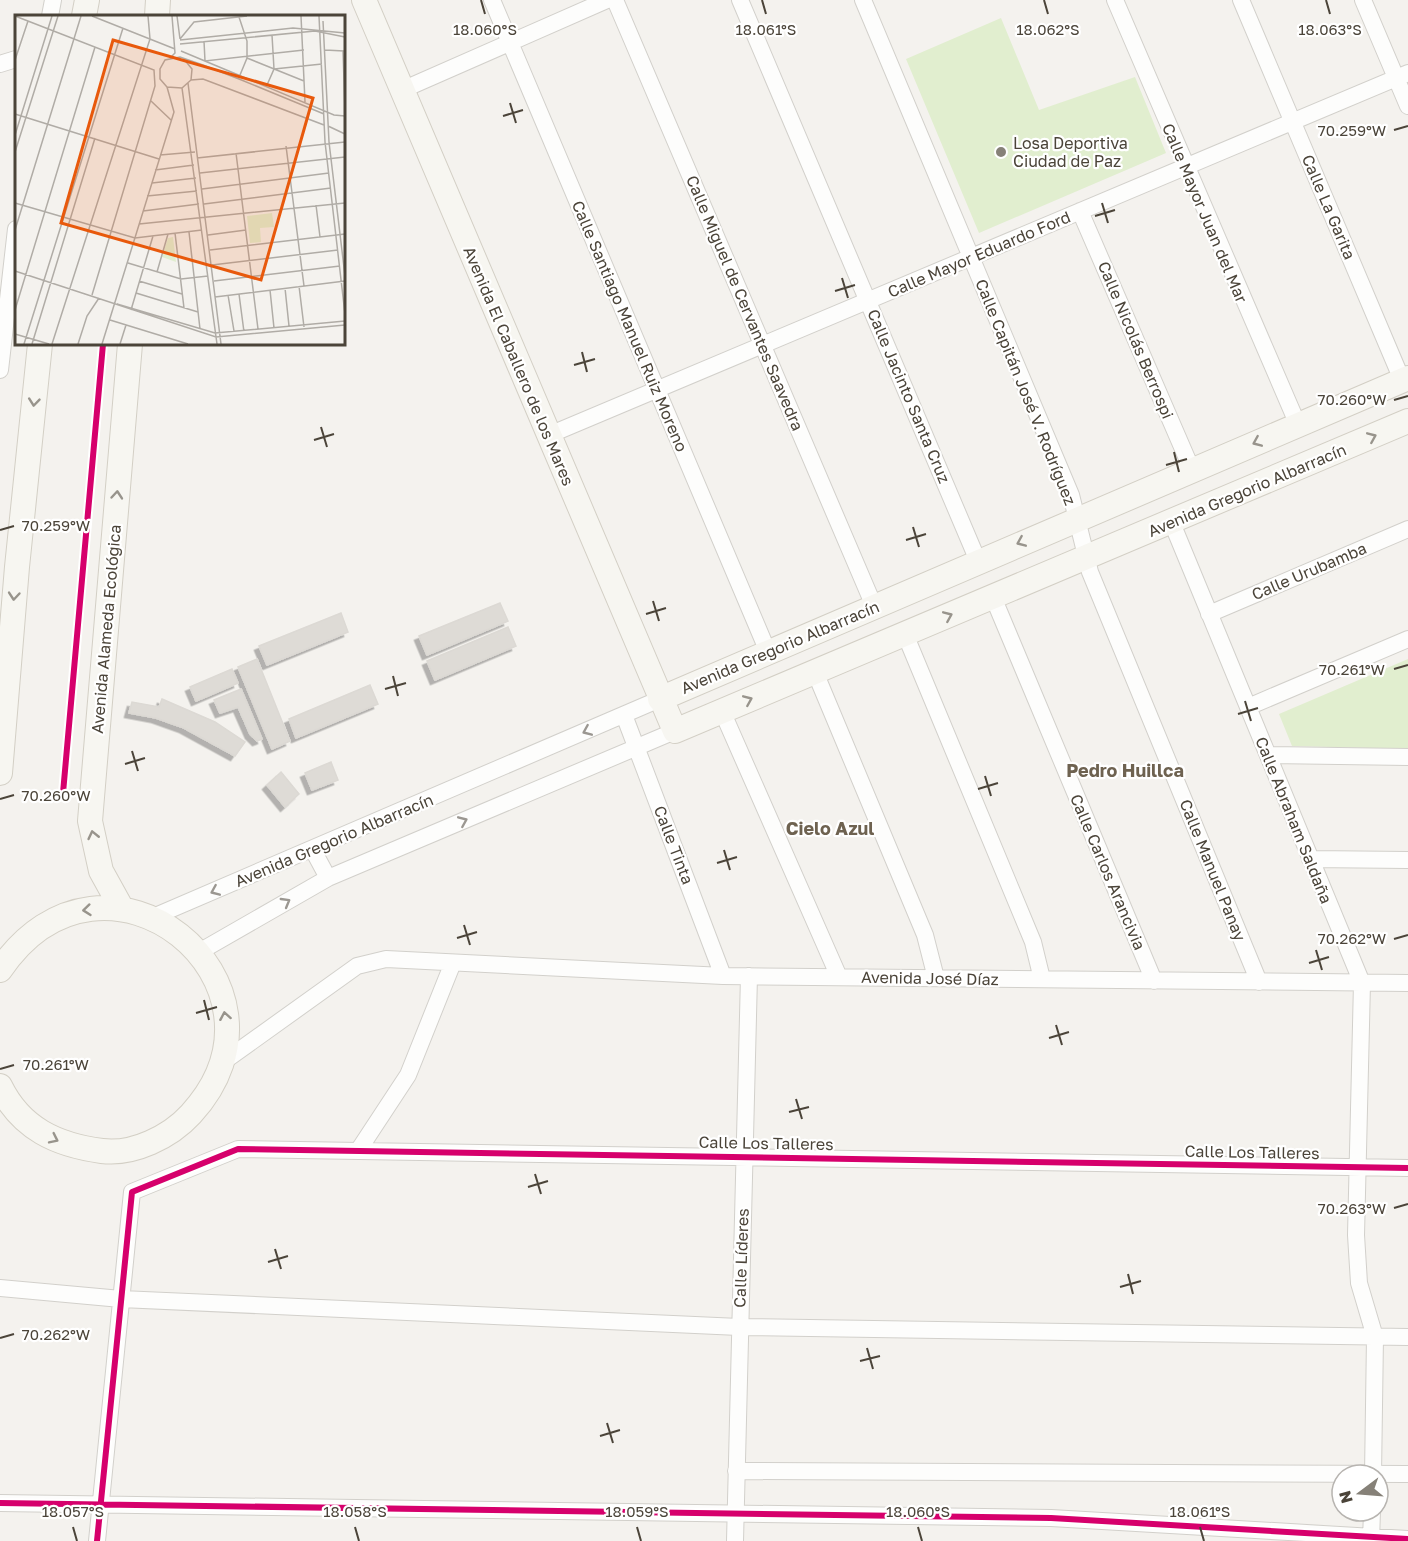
<svg xmlns="http://www.w3.org/2000/svg" width="1408" height="1541" font-family="'Golos Text',sans-serif">
<defs>
<filter id="shadow"><feDropShadow dx="-4.5" dy="4.5" stdDeviation="0" flood-color="#0004"/></filter>
</defs>
<rect width="100%" height="100%" fill="#f4f2ee"/>
<path fill="#e1eecf" d="M1001 18 1039 110 1135 77 1166 153 979 233 906 59Z
M1408 659V749L1292 746 1279 714Z"/>
<path fill="#dedbd6" stroke="#dcd9d4" stroke-width="1.5" filter="url(#shadow)" d="M500 603 508 621 427 655 419 636Z
M341 613 348 632 267 665 259 646Z
M508 627 516 646 435 680 427 661Z
M257 659 290 741 272 749 238 667Z
M232 669 238 683 196 701 190 687Z
M370 685 378 704 296 738 289 719Z
M241 689 262 739 257 741 250 734 238 707 220 713 214 700Z
M162 699 215 722 245 742 235 756 184 728 156 718 129 713 132 702 159 707Z
M331 762 338 780 312 790 305 773Z
M281 772 299 794 285 807 267 785Z"/>
<g fill="none" stroke-linecap="round" stroke-linejoin="round">
<defs>
<path id="street" d="M492 0 768 652
M615 0 874 606
M740 0 978 561
M863 0 1071 495 1090 572 1259 982
M1115 0 1298 425
M1241 0 1402 380
M1363 0 1408 106
M50 16 53 0
M0 64 16 59
M402 90 607 0
M1080 211 1192 470
M0 370 16 229
M549 435 1408 73
M1172 523 1362 983 1356 1235 1359 1283 1375 1337 1373 1475
M993 597 1154 981
M1209 614 1408 529
M905 634 1033 942 1042 979
M815 672 925 935 936 978
M1248 707 1408 639
M722 711 839 977
M624 715 723 976
M1268 755 1408 757
M313 850 328 878
M1310 859 1408 860
M153 917 660 699
M199 952 328 878 675 731
M223 1062 357 966 386 959 723 976 1408 983
M358 1151 408 1075 452 965
M0 1288 121 1299 739 1327 1408 1337
M736 1471 1408 1474
M0 1503 1051 1518 1408 1539
M97 1541 132 1192 238 1149 1408 1168
M735 1541 749 976
M1371 1541 1372 1511"/>
<path id="secondary" d="M364 0 675 731 1408 421
M84 16 87 0
M157 16 158 0
M660 699 1408 378
M0 773 17 567 40 344
M122 909 101 871 90 821 130 344
M0 970C105 815 310 984 191 1114 170 1137 133 1155 102 1151 57 1145 21 1129 0 1086"/>
</defs>
<use href="#street" stroke="#d2d0cb" stroke-width="18"/>
<use href="#secondary" stroke="#d3cfc5" stroke-width="26"/>
<use href="#street" stroke="#fdfdfc" stroke-width="16"/>
<use href="#secondary" stroke="#f7f6f1" stroke-width="24"/>
<defs>
<path id="cycleway" d="M63 793 103 344
M0 1503 1051 1518 1408 1539
M97 1541 132 1192 238 1149 1408 1168"/>
</defs>
<use href="#cycleway" stroke="#fff" stroke-width="10"/>
<use href="#cycleway" stroke="#d6006c" stroke-width="6"/>
</g>
<defs><path id="oneway-chevron" d="M-2-3.5L2.5 0L-2 3.5" fill="none" stroke-width="1.6" stroke-linecap="round" stroke-linejoin="round" transform="scale(1.5)"/></defs>
<g stroke="#98948c">
<use href="#oneway-chevron" transform="translate(34 402) rotate(96)"/>
<use href="#oneway-chevron" transform="translate(1372 437) rotate(-23)"/>
<use href="#oneway-chevron" transform="translate(1257 442) rotate(157)"/>
<use href="#oneway-chevron" transform="translate(117 495) rotate(-85)"/>
<use href="#oneway-chevron" transform="translate(1021 542) rotate(157)"/>
<use href="#oneway-chevron" transform="translate(14 596) rotate(95)"/>
<use href="#oneway-chevron" transform="translate(948 616) rotate(-23)"/>
<use href="#oneway-chevron" transform="translate(748 700) rotate(-23)"/>
<use href="#oneway-chevron" transform="translate(93 835) rotate(-103)"/>
<use href="#oneway-chevron" transform="translate(87 910) rotate(174)"/>
<use href="#oneway-chevron" transform="translate(225 1016) rotate(-100)"/>
<use href="#oneway-chevron" transform="translate(54 1139) rotate(26)"/>
</g>
<g stroke="#9b9791">
<use href="#oneway-chevron" transform="translate(587 731) rotate(157)"/>
<use href="#oneway-chevron" transform="translate(463 821) rotate(-23)"/>
<use href="#oneway-chevron" transform="translate(215 891) rotate(157)"/>
<use href="#oneway-chevron" transform="translate(286 902) rotate(-30)"/>
</g>
<path fill="none" stroke="#4b4439" stroke-width="2" d="M481 0 485 14M762 0 766 14M1044 0 1048 14M1326 0 1330 14M510 103 516 123M503 116 523 110M1394 130 1408 126M1102 203 1108 223M1095 216 1115 210M842 278 848 298M835 291 855 285M582 352 587 372M574 365 595 359M1394 400 1408 396M321 427 327 447M314 440 334 434M1174 452 1179 472M1166 465 1187 459M913 527 919 547M0 530 14 526M906 540 926 534M653 601 659 621M646 614 666 608M1394 669 1408 665M393 676 398 696M385 689 406 683M1245 701 1251 721M1238 714 1258 708M132 751 138 771M125 764 145 758M985 776 991 796M978 789 998 783M0 799 14 795M724 850 730 870M717 863 737 857M464 925 470 945M457 938 477 932M1394 939 1408 935M1316 950 1322 970M1309 963 1329 957M204 1000 209 1020M196 1013 217 1007M1056 1025 1062 1045M1049 1038 1069 1032M0 1069 14 1065M796 1099 802 1119M789 1112 809 1107M535 1174 541 1194M528 1187 548 1181M1394 1208 1408 1204M275 1249 281 1269M268 1262 288 1256M1128 1274 1133 1294M1120 1287 1141 1281M0 1338 14 1334M867 1348 873 1369M860 1361 880 1356M607 1423 613 1443M600 1436 620 1430M73 1527 77 1541M355 1527 359 1541M637 1527 641 1541M918 1527 922 1541M1200 1527 1204 1541"/>
<circle fill="#868178" stroke="#fff" stroke-width="2" cx="1001" cy="152" r="6"/>
<g text-anchor="middle" stroke-width="4.5" stroke-linejoin="round" paint-order="stroke">
<g font-size="16" fill="#4b4439" stroke="#fff" text-anchor="start">
<text x="1013" y="149">Losa Deportiva<tspan x="1013" dy="18">Ciudad de Paz</tspan></text>
</g>
<g font-size="16" fill="#4b4439" stroke="#fff">
<text transform="translate(1329 207) rotate(67)" y="6">Calle La Garita</text>
<text transform="translate(1205 213) rotate(67)" y="6">Calle Mayor Juan del Mar</text>
<text transform="translate(979 254) rotate(-23)" y="6">Calle Mayor Eduardo Ford</text>
<text transform="translate(745 303) rotate(67)" y="6">Calle Miguel de Cervantes Saavedra</text>
<text transform="translate(630 326) rotate(67)" y="6">Calle Santiago Manuel Ruiz Moreno</text>
<text transform="translate(1136 340) rotate(67)" y="6">Calle Nicolás Berrospi</text>
<text transform="translate(519 366) rotate(67)" y="6">Avenida El Caballero de los Mares</text>
<text transform="translate(1026 392) rotate(68)" y="6">Calle Capitán José V. Rodríguez</text>
<text transform="translate(909 396) rotate(67)" y="6">Calle Jacinto Santa Cruz</text>
<text transform="translate(1247 490) rotate(-23)" y="6">Avenida Gregorio Albarracín</text>
<text transform="translate(1309 571) rotate(-23)" y="6">Calle Urubamba</text>
<text transform="translate(106 629) rotate(-85)" y="6">Avenida Alameda Ecológica</text>
<text transform="translate(780 647) rotate(-23)" y="6">Avenida Gregorio Albarracín</text>
<text transform="translate(1294 820) rotate(68)" y="6">Calle Abraham Saldaña</text>
<text transform="translate(334 840) rotate(-23)" y="6">Avenida Gregorio Albarracín</text>
<text transform="translate(674 845) rotate(69)" y="6">Calle Tinta</text>
<text transform="translate(1213 870) rotate(68)" y="6">Calle Manuel Panay</text>
<text transform="translate(1108 872) rotate(67)" y="6">Calle Carlos Arancivia</text>
<text transform="translate(930 978) rotate(1)" y="6">Avenida José Díaz</text>
<text transform="translate(766 1143) rotate(1)" y="6">Calle Los Talleres</text>
<text transform="translate(1252 1152) rotate(1)" y="6">Calle Los Talleres</text>
<text transform="translate(741 1258) rotate(-88)" y="6">Calle Líderes</text>
</g>
<g font-size="18" font-weight="bold" fill="#6e6250" stroke="#fff">
<text x="1125" y="777">Pedro Huillca</text>
<text x="830" y="835">Cielo Azul</text>
</g>
</g>
<g transform="translate(15 15)">
<rect width="330" height="330" fill="#f4f2ee"/>
<path d="M257 198 259 212 245 213 246 227 235 228 232 201ZM158 222 161 247 147 242 153 223Z" fill="#e1eecf"/>
<path fill="none" stroke="#b0aca6" stroke-width="1.5" d="M0 1 139 55 140 71 77 280M77 1 160 34M162 1 165 24M286 1 290 87M304 1 310 127 330 299M224 2 232 26V43L225 60M308 6 314 127 330 261M165 24 179 7 232 1M165 25 278 13 330 18M189 26 190 46 289 35M165 29 300 16 330 22M310 35 329 36M166 36 319 100 330 101M328 36 330 96M155 43 160 38 157 1M168 43 177 54 176 65 167 73 152 72 145 64V54L150 45 165 42 188 50 224 64 309 99M232 43 289 66M0 45 13 6M259 54 307 49M176 65 188 64 309 110M173 68 206 329M252 70 259 54 257 20M167 73 202 329M136 86 156 105M0 99 144 144M313 111 330 119M0 120 37 1M271 131 289 271M0 137 43 1M221 138 243 314M145 140 180 137M182 143 330 127M140 155 179 150M185 158 330 142M137 168 181 163M187 174 314 158M132 181 182 176M0 188 120 223 187 215M189 189 316 173M301 190 305 222M128 196 184 189M124 209 330 188M0 215 66 1M174 217 185 314M160 218 169 293M193 220 231 215M195 235 330 219M113 248 166 264 193 261M197 250 323 235M0 256 201 322 330 310M142 257 153 219M124 266 167 279M199 266 325 251M284 271 289 312M270 273 274 311M255 275 259 313M121 278 183 297M224 279 229 317M213 280 219 316M200 282 330 266M102 289 200 318 330 306M0 295 80 32M116 295 138 221M95 305 173 329M0 319 34 329M9 329 108 13M17 329 80 123M37 329 135 24 133 1M63 329 72 301 84 283M87 329 159 97 152 72M105 329 111 310"/>
<path fill="#e8590c" fill-opacity="0.15" stroke="#e8590c" stroke-width="3" d="M98 25 298 83 246 265 46 208Z"/>
<rect width="330" height="330" fill="none" stroke="#4b4439" stroke-width="3"/>
</g>
<g font-size="15" text-anchor="middle" fill="#4b4439" stroke="#fff" stroke-width="4.5" stroke-linejoin="round" paint-order="stroke">
<text x="485" y="35">18.060°S</text>
<text x="766" y="35">18.061°S</text>
<text x="1048" y="35">18.062°S</text>
<text x="1330" y="35">18.063°S</text>
<text x="1352" y="136">70.259°W</text>
<text x="1352" y="405">70.260°W</text>
<text x="56" y="531">70.259°W</text>
<text x="1352" y="675">70.261°W</text>
<text x="56" y="801">70.260°W</text>
<text x="1352" y="944">70.262°W</text>
<text x="56" y="1070">70.261°W</text>
<text x="1352" y="1214">70.263°W</text>
<text x="56" y="1340">70.262°W</text>
<text x="73" y="1517">18.057°S</text>
<text x="355" y="1517">18.058°S</text>
<text x="637" y="1517">18.059°S</text>
<text x="918" y="1517">18.060°S</text>
<text x="1200" y="1517">18.061°S</text>
</g>
<g transform="translate(1360 1493) rotate(254)"><circle r="28" fill="#ffffff" stroke="#b7b4b0" stroke-width="1.5"/>
<path d="M0-4.5L10 22L0 15L-10 22Z" fill="#868178"/>
<text y="-9" font-size="16" font-weight="bold" text-anchor="middle" fill="#4b4439">N</text>
</g>
</svg>
